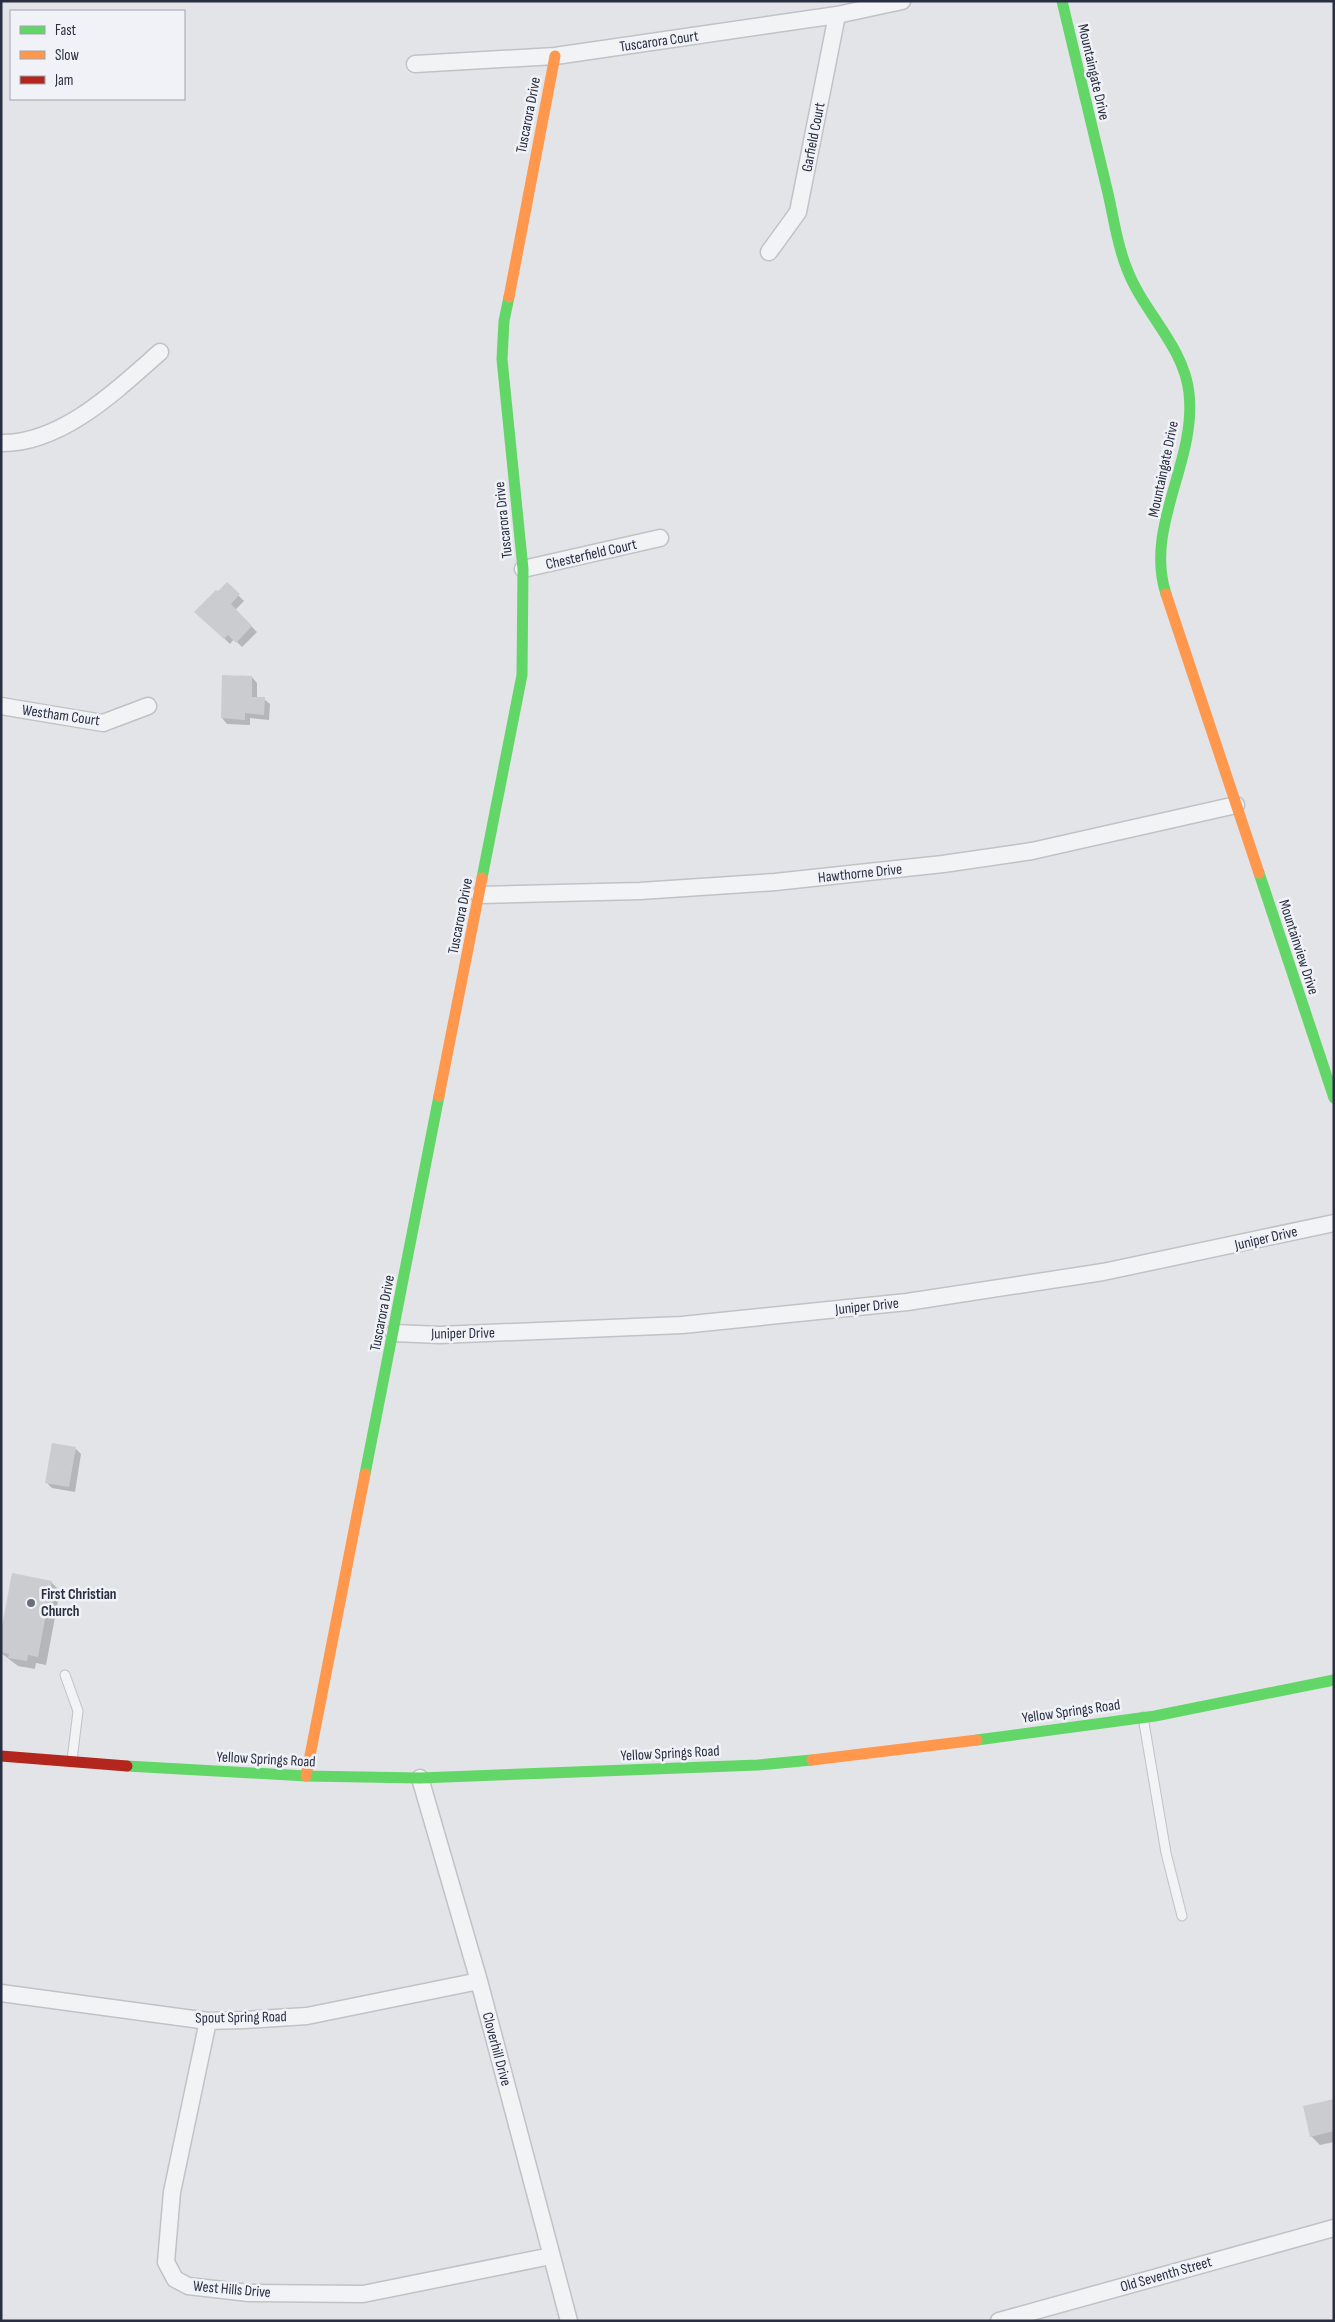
<svg xmlns="http://www.w3.org/2000/svg" width="1335" height="2322" font-family="'Sofia Sans Condensed',sans-serif">
<rect width="100%" height="100%" fill="#e3e4e8"/>
<path fill="#0003" d="M227 584 244 601 235 610 257 632 242 647 234 639 230 644 202 617 218 593Z
M252 677 257 683V698L264 699 270 704 269 720 250 718V725L227 724 222 718Z
M76 1449 81 1454 75 1492 52 1488 46 1482Z
M51 1582 60 1591 46 1665 36 1663 35 1669 18 1666 1 1653V1639Z
M1334 2101V2142L1320 2145 1311 2136Z"/>
<path fill="#cbccd0" d="M227 582 240 594 231 604 252 626 236 643 228 635 224 639 194 612 216 590 218 591Z
M222 675 252 676V697H265L264 715 245 713V720L221 718Z
M52 1443 76 1447 69 1487 45 1483Z
M12 1573 52 1581 38 1657 28 1655 27 1661 8 1658 9 1654 1 1652V1632Z
M1334 2099V2131L1310 2137 1303 2106Z"/>
<g fill="none" stroke-linecap="round" stroke-linejoin="round">
<defs>
<path id="lane" d="M65 1675 78 1711 72 1760
M1143 1717 1166 1853 1182 1916"/>
<path id="street" d="M415 64 555 56 837 15 902 1
M769 252 798 212 837 15
M1 443C62 444 118 389 160 352
M523 569 660 538
M1 706 103 723 148 706
M479 895 640 891 775 882 943 864 1032 851 1236 805
M394 1333 440 1335 682 1325 907 1302 1103 1272 1334 1223
M420 1778 479 1981 569 2321
M1 1993 208 2021 244 2020 307 2016 479 1981
M208 2021 172 2192 166 2262 175 2279 188 2286 249 2293 363 2294 551 2256
M999 2321 1334 2228"/>
</defs>
<use href="#lane" stroke="#c1c2c6" stroke-width="11"/>
<use href="#street" stroke="#c1c2c6" stroke-width="19"/>
<use href="#lane" stroke="#f2f3f5" stroke-width="9"/>
<use href="#street" stroke="#f2f3f5" stroke-width="16"/>
<path stroke="#63d668" stroke-width="11" d="M1062 1C1077 62 1091 124 1106 185 1113 212 1116 243 1127 269 1143 312 1184 346 1189 393 1197 461 1144 527 1166 594
M1259 873 1334 1098
M482 878 522 675 523 569 502 359 504 321 509 297
M365 1474 439 1096
M977 1740 1155 1716 1334 1680
M127 1766 306 1776 420 1778 758 1765 812 1760"/>
<path stroke="#ff974d" stroke-width="11" d="M509 297 555 56
M1166 594 1259 873
M439 1096 482 878
M812 1760 977 1740
M306 1776 365 1474"/>
<path stroke="#b3261e" stroke-width="11" d="M1 1756 127 1766"/>
</g>
<circle fill="#6a6e7b" stroke="#f0f2f7" stroke-width="2" cx="31" cy="1603" r="5"/>
<g text-anchor="middle" stroke-width="5" stroke-linejoin="round" paint-order="stroke">
<g font-size="15" fill="#292f41" stroke="#f0f2f7">
<text transform="translate(659 41) rotate(-8)" y="5">Tuscarora Court</text>
<text transform="translate(1094 72) rotate(77)" y="5">Mountaingate Drive</text>
<text transform="translate(528 115) rotate(-79)" y="5">Tuscarora Drive</text>
<text transform="translate(813 137) rotate(-79)" y="5">Garfield Court</text>
<text transform="translate(1163 469) rotate(-78)" y="5">Mountaingate Drive</text>
<text transform="translate(503 520) rotate(-96)" y="5">Tuscarora Drive</text>
<text transform="translate(591 554) rotate(-13)" y="5">Chesterfield Court</text>
<text transform="translate(61 715) rotate(8)" y="5">Westham Court</text>
<text transform="translate(860 873) rotate(-6)" y="5">Hawthorne Drive</text>
<text transform="translate(460 916) rotate(-79)" y="5">Tuscarora Drive</text>
<text transform="translate(1299 947) rotate(72)" y="5">Mountainview Drive</text>
<text transform="translate(1266 1238) rotate(-13)" y="5">Juniper Drive</text>
<text transform="translate(867 1306) rotate(-6)" y="5">Juniper Drive</text>
<text transform="translate(382 1313) rotate(-79)" y="5">Tuscarora Drive</text>
<text transform="translate(463 1333) rotate(-1)" y="5">Juniper Drive</text>
<text transform="translate(1071 1711) rotate(-8)" y="5">Yellow Springs Road</text>
<text transform="translate(670 1753) rotate(-3)" y="5">Yellow Springs Road</text>
<text transform="translate(266 1759) rotate(3)" y="5">Yellow Springs Road</text>
<text transform="translate(241 2017) rotate(-1)" y="5">Spout Spring Road</text>
<text transform="translate(497 2049) rotate(75)" y="5">Cloverhill Drive</text>
<text transform="translate(1166 2274) rotate(-16)" y="5">Old Seventh Street</text>
<text transform="translate(232 2289) rotate(5)" y="5">West Hills Drive</text>
</g>
<g font-size="15" font-weight="bold" fill="#292f41" stroke="#f0f2f7" text-anchor="start">
<text x="41" y="1599">First Christian<tspan x="41" dy="17">Church</tspan></text>
</g>
</g>
<rect width="1335" height="2322" fill="none" stroke="#292f41" stroke-width="5"/>
<rect x="10" y="10" width="175" height="90" fill="#f0f2f7" stroke="#a0a4ae"/>
<rect x="20" y="26" width="25" height="8" fill="#63d668" stroke="#a0a4ae"/>
<text x="55" y="35" font-size="15" fill="#292f41">Fast</text>
<rect x="20" y="51" width="25" height="8" fill="#ff974d" stroke="#a0a4ae"/>
<text x="55" y="60" font-size="15" fill="#292f41">Slow</text>
<rect x="20" y="76" width="25" height="8" fill="#b3261e" stroke="#a0a4ae"/>
<text x="55" y="85" font-size="15" fill="#292f41">Jam</text>
</svg>
